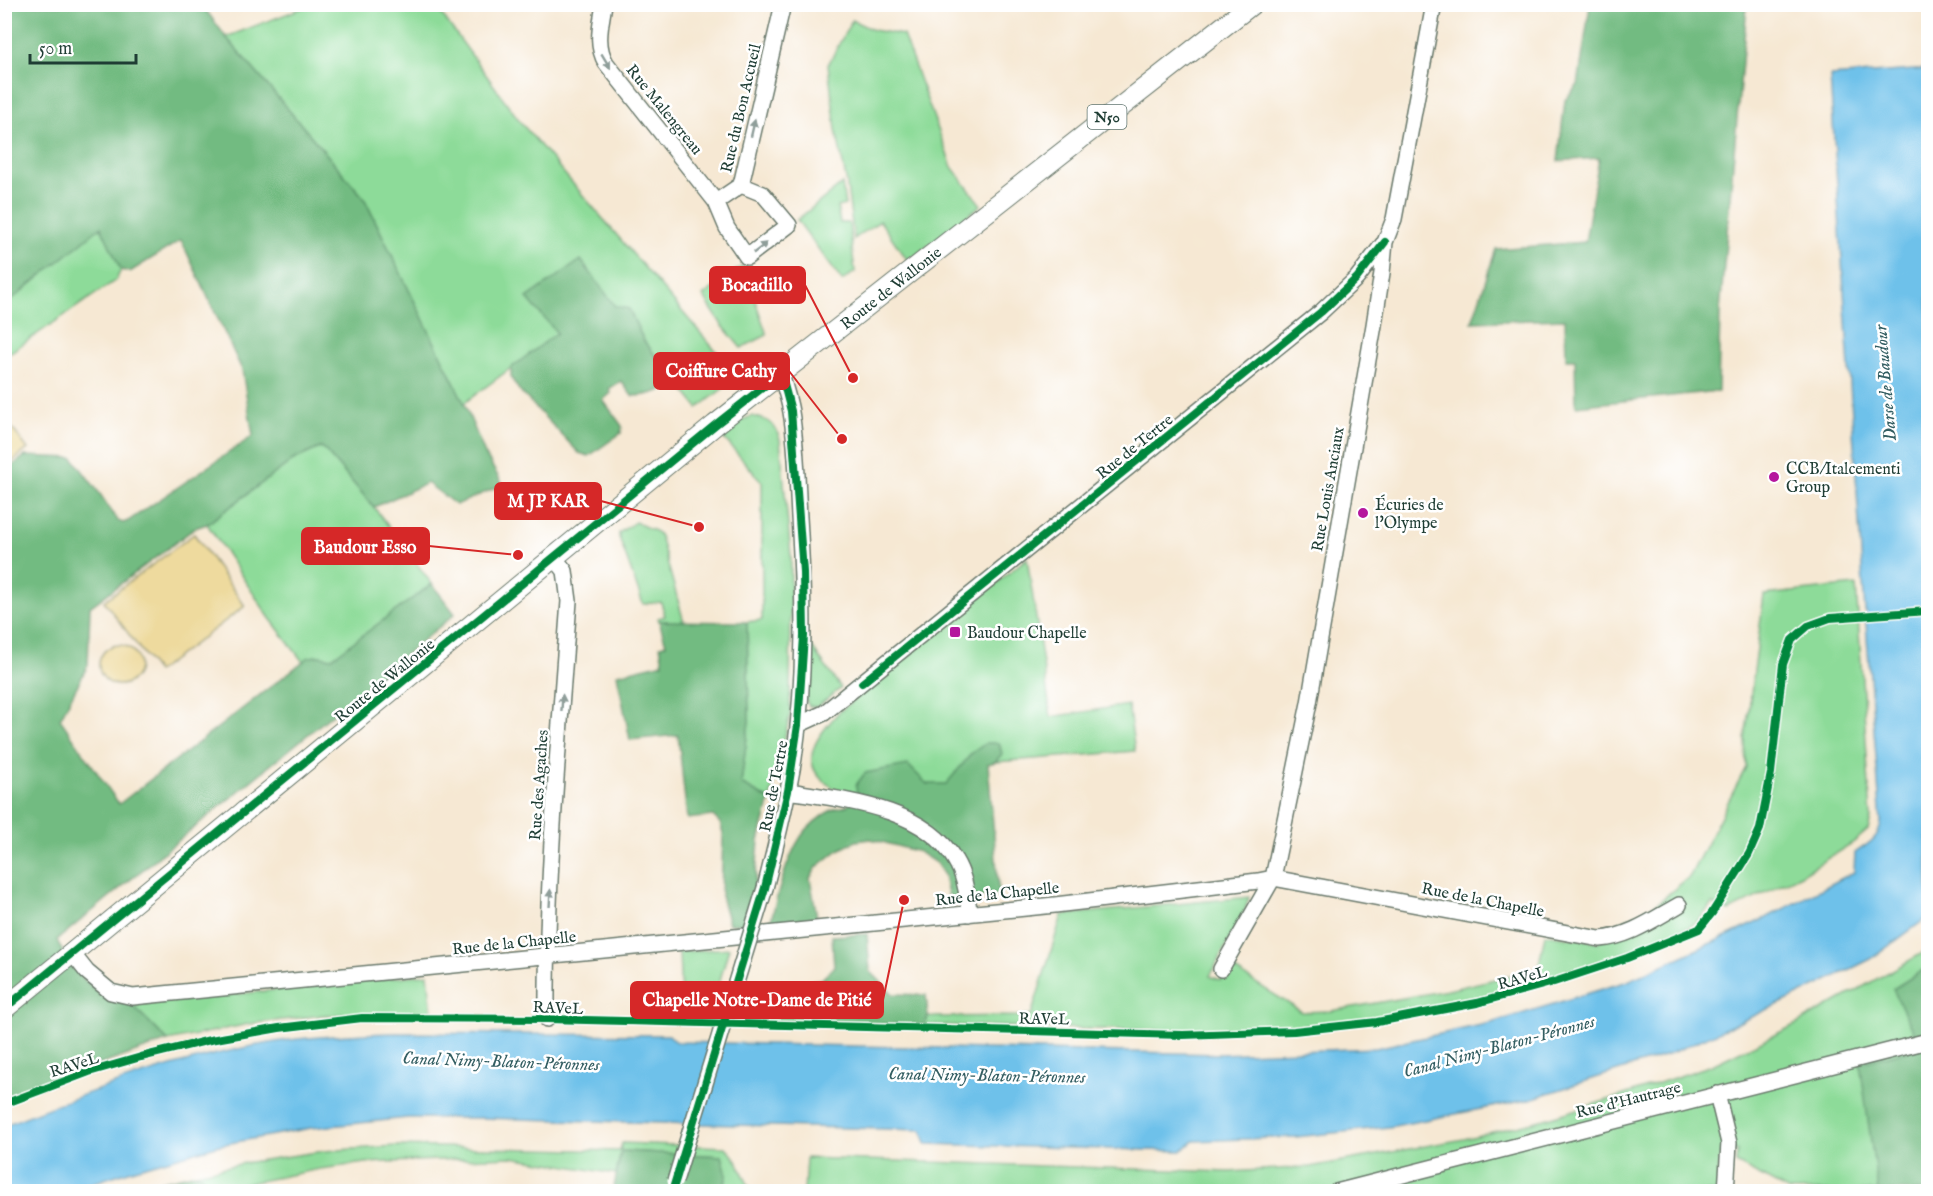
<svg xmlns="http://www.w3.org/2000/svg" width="1933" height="1196" font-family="'IM FELL English',serif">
<rect width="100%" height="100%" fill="#fff"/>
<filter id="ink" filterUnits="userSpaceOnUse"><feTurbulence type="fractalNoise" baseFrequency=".0167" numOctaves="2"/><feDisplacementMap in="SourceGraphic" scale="12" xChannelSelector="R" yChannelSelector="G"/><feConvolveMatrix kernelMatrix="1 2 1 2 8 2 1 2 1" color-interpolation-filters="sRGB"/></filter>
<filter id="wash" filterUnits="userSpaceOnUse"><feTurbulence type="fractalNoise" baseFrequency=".008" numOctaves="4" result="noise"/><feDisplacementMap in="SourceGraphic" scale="24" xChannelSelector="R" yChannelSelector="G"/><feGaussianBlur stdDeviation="1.35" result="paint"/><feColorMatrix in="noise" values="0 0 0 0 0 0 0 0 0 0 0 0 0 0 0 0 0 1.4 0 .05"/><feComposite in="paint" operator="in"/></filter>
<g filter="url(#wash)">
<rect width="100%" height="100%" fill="#f6e8d3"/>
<path fill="#8ddb99" stroke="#568c66" stroke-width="1.5" d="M310 5H435L522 124 738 377 698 408 644 341 629 310 558 333 464 403 364 198 226 37Z
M852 20 873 30 903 35 952 167 981 205 908 261 880 221 854 239 846 179 836 130 828 65Z
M842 184 845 205 837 207 840 223H849L855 272 842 281 797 220Z
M101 226 121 270 116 280 5 356V305Z
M743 265 767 335 741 348 722 325 703 296Z
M752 416C769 420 775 422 780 440L791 557 790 715 770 800 741 784 749 721 747 622 762 620V482L722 436 739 421Z
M322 447 374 507 432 584 332 658C321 656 313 654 303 662L269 617 207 524 293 460Z
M635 522 657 532 660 536 684 622 659 621 658 618 665 616 661 602 643 604 619 537V533Z
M1027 558 1051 717 1128 705 1135 751 995 762 1002 754 999 743 972 753 947 784C925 784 904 788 882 792 874 793 864 797 855 796 845 794 834 789 826 783 796 760 820 734 838 713Z
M1856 585 1871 818 1868 830 1854 842 1801 875 1729 911 1712 904 1697 922 1685 929 1644 947 1602 962 1472 1001 1375 1019 1292 1027 1182 1031 924 1025 928 1017 1031 1016 1062 915 1249 897 1245 910 1210 976 1221 980 1229 966 1302 1012 1331 1011 1448 990 1538 969 1545 934 1599 942 1602 931 1654 906 1690 876 1746 767 1745 739 1764 595Z
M811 646 841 688 817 707 809 706 806 701Z
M729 948 709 1019H682L679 952Z
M1928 950V967L1893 989 1922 1047 1878 1191H1789L1736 1163 1737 1151 1721 1149 1717 1192H1435L1421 1186 1402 1192H804L806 1158 1229 1172 1310 1167 1464 1139 1545 1119 1621 1096 1712 1065 1795 1025Z
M428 974 432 1013 324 1015 249 1024 168 1041 131 1004 150 1003Z
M781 995 772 1009 779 1023 742 1021 749 998Z
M622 1143 726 1147 737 1161 751 1191H723L727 1175 722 1156 621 1151 616 1174 511 1157 366 1163 320 1169 204 1192 202 1176 196 1173 250 1162 324 1151 396 1146 620 1151Z"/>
<path fill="#72bb81" stroke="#487c5a" stroke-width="1.5" d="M5 5H202L226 37 364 198 464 403 485 454 503 485 456 505 427 483 374 507 322 447 293 460 207 524 195 528 90 607 88 665 60 719 119 804 309 657 319 656 332 658 432 584 455 614 57 940 69 965 104 998 131 1004 168 1041 5 1098V471L25 456 73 458 100 494 118 521 123 523 128 521 253 436 242 370 181 240 130 272 121 270 101 227 5 305Z
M1590 5H1747L1720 311 1718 391 1576 406 1575 359H1566L1565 319 1472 322 1496 249 1585 242 1599 158 1558 161 1565 100 1578 85Z
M581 260 615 306 629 309 644 341 677 383C661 391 650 396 632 396L621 381 609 389 611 393 603 400 622 426 621 433 589 456 579 453 519 390 511 378V368L557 333 527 298Z
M659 621 747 622 749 721 741 784 770 800 759 841 755 884 743 924H729L721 896 723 833 720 823 713 816 687 819 678 735 630 740 617 674 663 663 660 646 666 644Z
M986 743H999L1002 754 995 762 988 764 999 895 957 899 948 895 944 875 936 863 919 852 871 839 856 841 837 851 817 867 810 878 819 928 768 934C774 906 787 850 807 829 814 822 825 813 834 809 849 804 844 810 857 796L856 785 865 773 908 765 927 784H946L972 753Z
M867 934 870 971 893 994 926 995 928 1017 924 1025 779 1023 772 1009 791 984 822 979 834 966 832 936Z
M1928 967V1191H1878L1860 1063 1921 1047 1893 989Z
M621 1151 722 1156 727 1175 723 1191 613 1192Z
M196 1173 202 1176 204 1191H140L155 1183Z"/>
<path fill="#eeda9e" stroke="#868c69" stroke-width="1.5" d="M5 419 28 449 5 467Z
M194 534 245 606 157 672 104 601Z
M99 665a20 20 0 1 1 40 0a20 20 0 1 1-40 0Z"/>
<path fill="#6ec1ea" stroke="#467f8f" stroke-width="1.5" d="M1928 69V917L1871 959 1784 1002 1667 1055 1527 1100 1389 1127 1296 1137 1194 1141 1181 1151 926 1144 922 1130 480 1118H408L311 1128 220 1145 132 1170 68 1191 5 1192V1125C92 1090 181 1058 275 1042 315 1036 357 1034 397 1033L669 1035 676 1042 1220 1054 1376 1048 1495 1022 1628 981 1766 918 1854 872 1855 853C1867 844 1879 839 1881 823L1863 584 1830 76Z"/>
</g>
<g filter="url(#ink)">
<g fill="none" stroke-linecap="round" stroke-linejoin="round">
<defs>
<path id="minor" d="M604 4C601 25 595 44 606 63L716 202 741 185
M741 185 783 4
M716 202 727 228 747 257 789 225 763 194 741 185
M798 725 824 713 1321 312 1357 278 1383 244
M788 791C843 800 924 807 955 860 965 876 968 896 969 914
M765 888C776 845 787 802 794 758 806 678 804 598 799 517 797 482 797 447 791 412 789 399 784 386 781 373
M72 953 87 972 111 992 133 997 1055 905 1258 881 1273 878 1600 939C1629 937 1654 919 1679 905
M1221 969 1273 878 1309 703 1374 325 1382 273 1385 242 1394 219 1434 4
M547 1019C546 880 559 740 569 601L565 571 554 557
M1717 1094 1729 1143 1726 1192
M1336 1192 1928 1041"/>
<g id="major">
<path id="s1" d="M4 1009 715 425 1252 4"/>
</g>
</defs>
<use href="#minor" stroke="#6a796c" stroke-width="18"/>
<use href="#major" stroke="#6a796c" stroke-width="22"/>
<use href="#minor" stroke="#fff" stroke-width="15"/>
<use href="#major" stroke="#fff" stroke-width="20"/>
<defs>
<path id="minor-bridge" d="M675 1181 765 888"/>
</defs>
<use href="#minor-bridge" stroke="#6a796c" stroke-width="18" stroke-linecap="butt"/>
<use href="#minor-bridge" stroke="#fff" stroke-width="15"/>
<defs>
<path id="cycleway" d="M862 683 1321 312 1357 278 1385 242
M4 1009 715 425 781 373 791 411 803 572 804 636 798 725 788 791 765 888 672 1192
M4 1104 89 1072 141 1057 210 1040 279 1028 362 1018 547 1019 1183 1035 1294 1031 1377 1022 1477 1003 1554 982 1627 958 1699 929 1712 913 1749 854 1760 829 1771 773 1783 664 1792 640 1808 626 1830 618 1928 611"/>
</defs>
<use href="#cycleway" stroke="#fff" stroke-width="11"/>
<use href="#cycleway" stroke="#00873e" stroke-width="8"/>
</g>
<defs><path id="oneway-solid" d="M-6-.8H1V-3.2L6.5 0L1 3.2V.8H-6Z" transform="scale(1.5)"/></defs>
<g fill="#8f9e9a">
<use href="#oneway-solid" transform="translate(606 61) rotate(59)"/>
<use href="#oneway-solid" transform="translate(753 128) rotate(-77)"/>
<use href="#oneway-solid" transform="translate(760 248) rotate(-38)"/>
<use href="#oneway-solid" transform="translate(562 703) rotate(-86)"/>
<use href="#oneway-solid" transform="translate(550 898) rotate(-87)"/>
</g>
</g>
<g fill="#b5179e" stroke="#fff" stroke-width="2">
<circle cx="1774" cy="477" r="6"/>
<circle cx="1363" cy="513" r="6"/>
<rect x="949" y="626" width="12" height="12" rx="3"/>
</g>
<g text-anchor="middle" stroke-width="5" stroke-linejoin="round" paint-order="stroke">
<rect fill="#fff" stroke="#627771" stroke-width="1.5" x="1087.5" y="105" width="39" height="24" rx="4.5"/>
<g font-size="15" font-weight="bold" fill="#1f3d34">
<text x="1107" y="122">N50</text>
</g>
<g font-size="16" fill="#1f3d34" stroke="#fff">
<text transform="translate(740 108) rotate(-77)" y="6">Rue du Bon Accueil</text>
<text transform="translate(665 109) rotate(51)" y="6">Rue Malengreau</text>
<text dy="6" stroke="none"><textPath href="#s1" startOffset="1143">Route de Wallonie</textPath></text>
<text transform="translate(1134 446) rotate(-39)" y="6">Rue de Tertre</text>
<text transform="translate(1327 489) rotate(-80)" y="6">Rue Louis Anciaux</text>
<text transform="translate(384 680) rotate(-39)" y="6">Route de Wallonie</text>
<text transform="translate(538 785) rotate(-86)" y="6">Rue des Agaches</text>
<text transform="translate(773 786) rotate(-79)" y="6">Rue de Tertre</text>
<text transform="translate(997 893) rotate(-6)" y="6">Rue de la Chapelle</text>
<text transform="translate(1483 899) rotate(11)" y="6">Rue de la Chapelle</text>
<text transform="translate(514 942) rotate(-6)" y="6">Rue de la Chapelle</text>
<text transform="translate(1522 977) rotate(-16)" y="6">RAVeL</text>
<text transform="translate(558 1007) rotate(2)" y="6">RAVeL</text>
<text transform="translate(1044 1018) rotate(1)" y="6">RAVeL</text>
<text transform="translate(74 1064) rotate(-18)" y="6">RAVeL</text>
<text transform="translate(1628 1099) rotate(-14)" y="6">Rue d'Hautrage</text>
</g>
<g font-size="16" fill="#1f3d34" stroke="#fff" text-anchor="start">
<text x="1786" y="474">CCB/Italcementi<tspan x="1786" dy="18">Group</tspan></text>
<text x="1375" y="510">Écuries de<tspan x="1375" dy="18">l'Olympe</tspan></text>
<text x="967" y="638">Baudour Chapelle</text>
</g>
<g font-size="18" font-style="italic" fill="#335e62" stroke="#fff">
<text transform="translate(1885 383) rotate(-95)" y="6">Darse de Baudour</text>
<text transform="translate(1499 1046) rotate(-15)" y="6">Canal Nimy-Blaton-Péronnes</text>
<text transform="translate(501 1061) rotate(2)" y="6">Canal Nimy-Blaton-Péronnes</text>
<text transform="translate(987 1075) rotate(1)" y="6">Canal Nimy-Blaton-Péronnes</text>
</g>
</g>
<path fill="none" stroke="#d62828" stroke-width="2" d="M853 378L805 285M842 439L789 371M699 527L601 501M518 555L429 546M904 900L883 1000"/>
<g fill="#d62828" stroke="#fff" stroke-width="2">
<circle cx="853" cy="378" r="6"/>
<circle cx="842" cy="439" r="6"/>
<circle cx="699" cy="527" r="6"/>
<circle cx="518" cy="555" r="6"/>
<circle cx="904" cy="900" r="6"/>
</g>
<g fill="#d62828" stroke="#d62828" stroke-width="2">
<rect x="710" y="267" width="95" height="36" rx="6"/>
<rect x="654" y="353" width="135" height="36" rx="6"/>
<rect x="495" y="483" width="106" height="36" rx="6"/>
<rect x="302" y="528" width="127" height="36" rx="6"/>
<rect x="631" y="982" width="252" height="36" rx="6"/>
</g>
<g font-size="18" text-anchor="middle" font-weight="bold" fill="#fff">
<text x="757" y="291">Bocadillo</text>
<text x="721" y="377">Coiffure Cathy</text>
<text x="548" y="507">M JP KAR</text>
<text x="365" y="553">Baudour Esso</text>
<text x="757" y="1006">Chapelle Notre-Dame de Pitié</text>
</g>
<rect width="1933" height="1196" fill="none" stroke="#fff" stroke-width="24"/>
<path d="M30 54v9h106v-9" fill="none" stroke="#1f3d34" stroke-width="3"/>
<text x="39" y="54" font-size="18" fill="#1f3d34" stroke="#ffffff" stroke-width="4.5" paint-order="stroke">50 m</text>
</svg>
